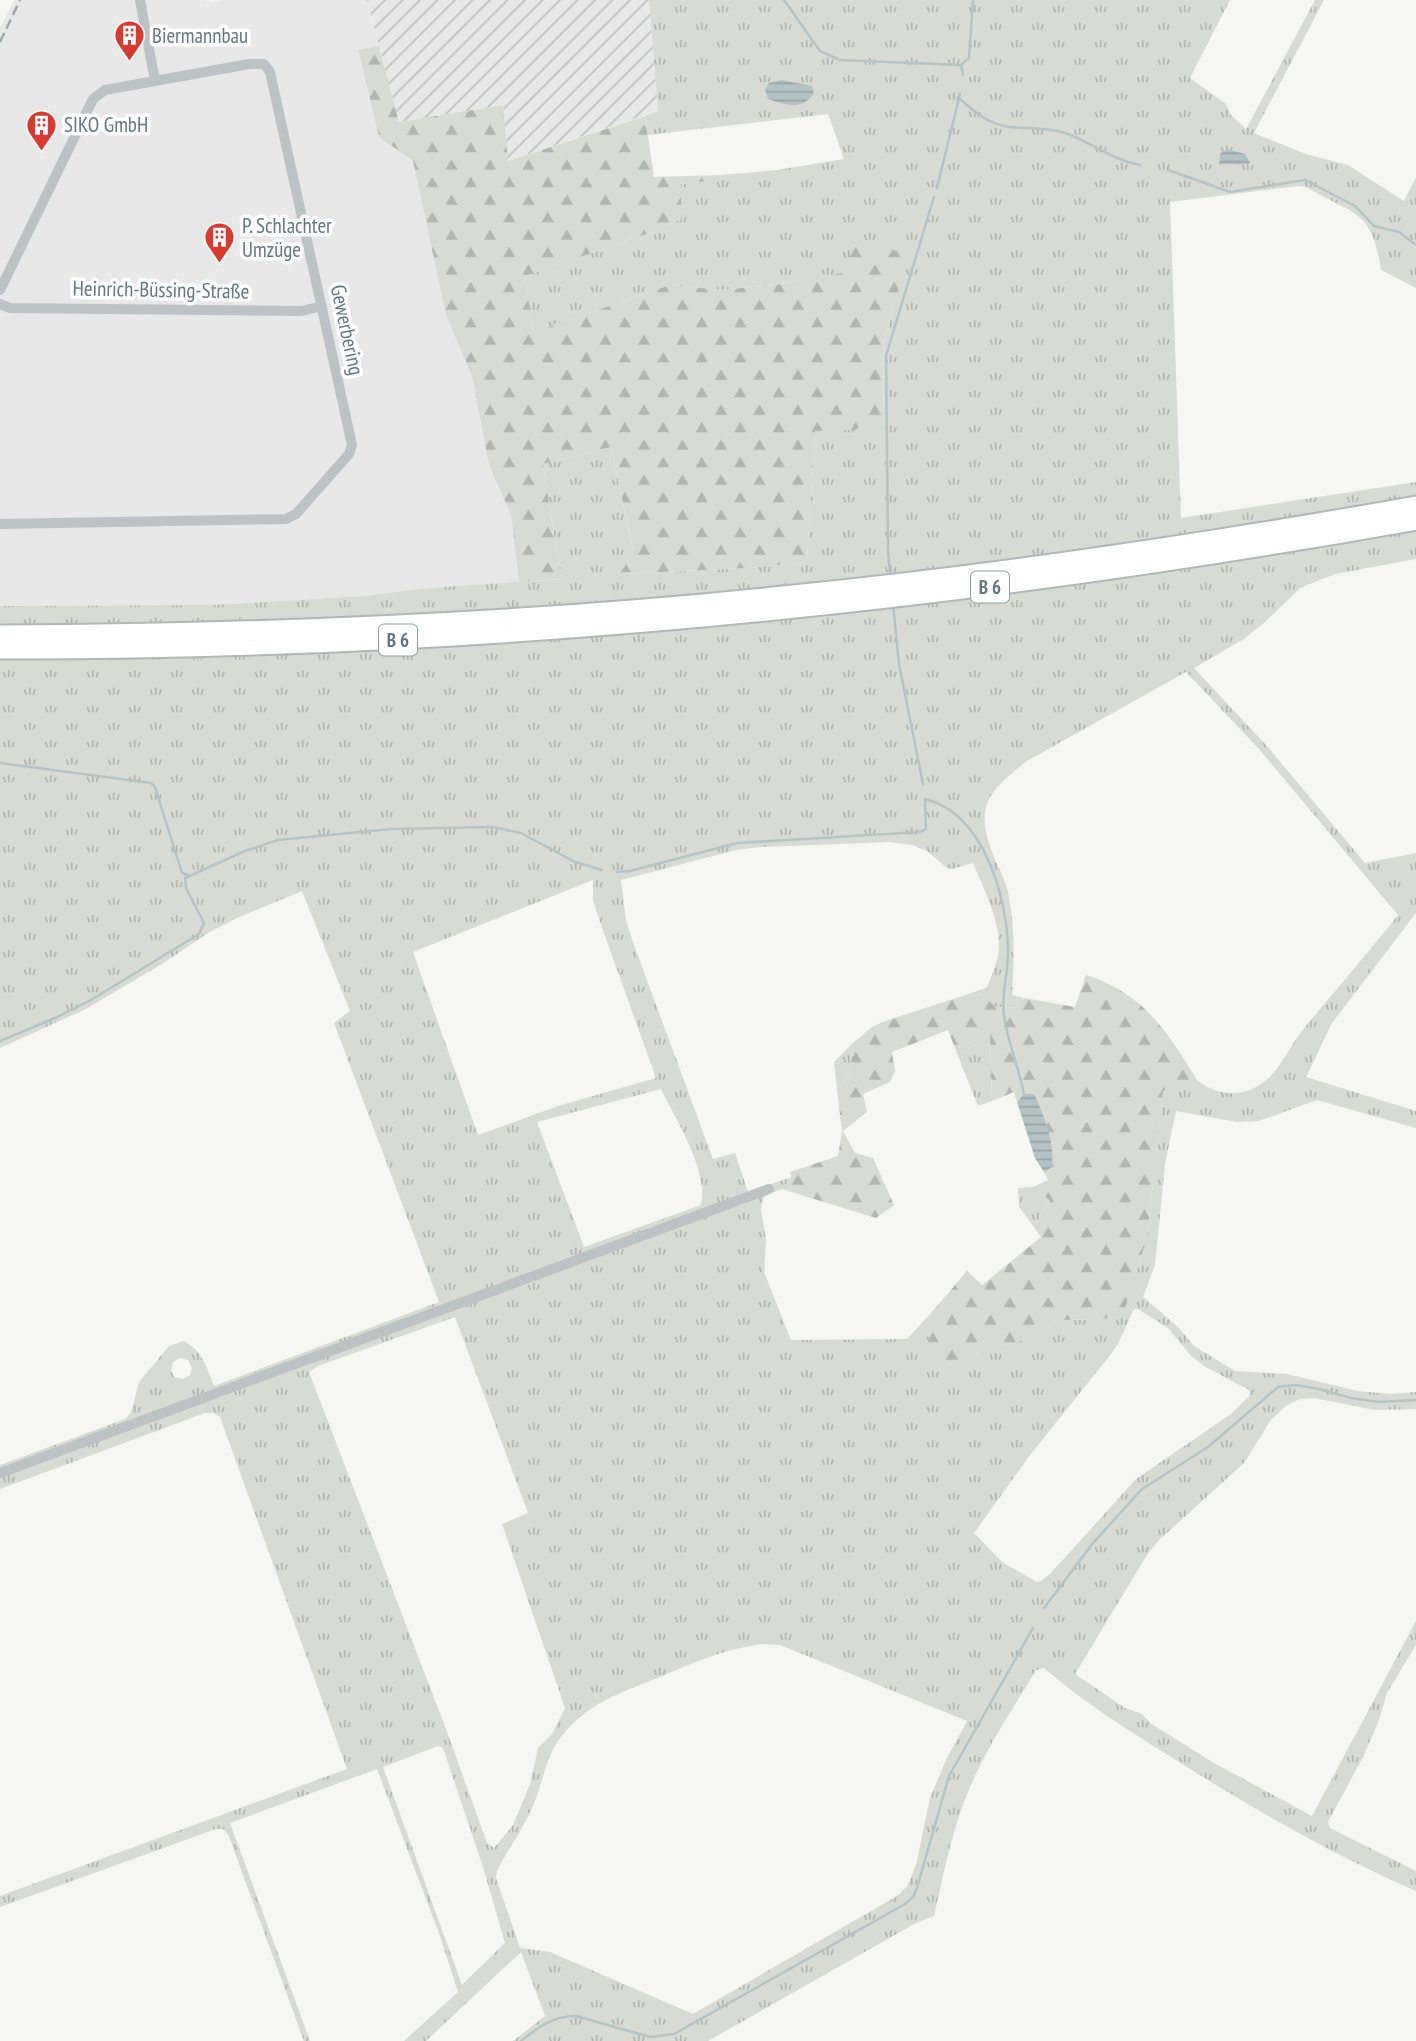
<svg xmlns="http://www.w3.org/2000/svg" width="1416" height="2041" font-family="'PT Sans Narrow',sans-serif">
<defs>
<pattern id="industrial-furrows" width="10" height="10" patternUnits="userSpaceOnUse" patternTransform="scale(1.75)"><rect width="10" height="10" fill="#e7e8e7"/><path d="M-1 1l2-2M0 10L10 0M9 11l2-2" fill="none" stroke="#bfc1c0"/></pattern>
<pattern id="grass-tufts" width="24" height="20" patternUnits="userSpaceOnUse" patternTransform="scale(1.75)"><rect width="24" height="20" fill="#d7dbd3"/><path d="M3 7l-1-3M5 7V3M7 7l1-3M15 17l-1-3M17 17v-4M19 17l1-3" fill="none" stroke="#b2b6b0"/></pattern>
<pattern id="forest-firs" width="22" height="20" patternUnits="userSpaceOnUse" patternTransform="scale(1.75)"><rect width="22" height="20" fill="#d7dbd3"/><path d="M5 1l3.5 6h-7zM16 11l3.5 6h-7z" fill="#b2b6b0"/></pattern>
<pattern id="water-rules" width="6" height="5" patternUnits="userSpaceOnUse" patternTransform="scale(1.75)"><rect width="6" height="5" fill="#b4c3c5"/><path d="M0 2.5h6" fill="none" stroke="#96a3a5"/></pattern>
</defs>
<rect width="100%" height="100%" fill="#f6f6f3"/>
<path fill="#e7e8e7" d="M14 0H205L210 2 225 0H367L379 46 358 51 379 137 413 161 446 315 472 376 489 465 511 515 519 582 428 588 365 596 212 605 0 606V28Z"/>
<path fill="url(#industrial-furrows)" d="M367 0H649L658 111 507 161 503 105 399 122Z"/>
<path fill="url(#grass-tufts)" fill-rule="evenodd" d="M649 0H1230L1190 78 1226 104 1231 115 1246 129 1315 0H1324L1254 133 1306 154 1348 165 1404 201 1416 177V288L1381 270C1372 208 1353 215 1306 187L1298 186 1170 202 1181 518 1416 482V559L1335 574 1300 588 1264 623 1244 639 1194 668 1266 745 1365 863 1416 853V913L1332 1023 1306 1077 1416 1111V1128L1317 1100 1259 1121 1237 1122 1176 1111 1165 1164 1155 1265 1143 1297 1178 1327 1194 1346 1235 1371 1287 1374 1358 1391 1390 1394 1416 1392V1409L1375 1410 1314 1398 1300 1399 1287 1405 1270 1421 1245 1462 1158 1541 1147 1555 1075 1674 1125 1708 1142 1714 1150 1723 1214 1763 1312 1816 1416 1621V1645L1387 1693 1378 1723 1363 1757 1328 1822 1330 1828 1416 1871V1891C1332 1854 1253 1809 1176 1760 1131 1732 1084 1703 1044 1668L1036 1670C1012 1711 983 1752 966 1797 951 1835 943 1876 934 1916L914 1924 708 2041H513L545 2016 521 1952 426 2041H404L458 1992 440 1936 377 1769 230 1823 310 2041H304L228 1834 223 1829H216L0 1907V1896L347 1769 220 1417 213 1413H205L0 1489V1465L125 1419 131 1413 139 1382 169 1346 184 1341C203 1352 206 1366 214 1386L439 1302 334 1023 350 1011 302 891 237 918 208 933 165 962 86 1009 0 1048V606L212 605 365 596 428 588 561 579 543 464 611 447 634 555 620 574 748 568 807 562 815 430H854L867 422H878L884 417 883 346 907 254 848 272 775 285 721 290 670 285 533 332 525 276 644 235 681 219 680 184 719 180 721 175 777 170 844 159 828 114 648 135 645 116 658 111ZM1186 672 1259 749 1398 915C1368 953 1336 990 1305 1027 1289 1046 1280 1073 1258 1086 1237 1098 1216 1094 1198 1081L1163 1090 1147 1238 1121 1318 1065 1320 1020 1341 983 1351 950 1364 929 1338 931 1313 907 1339 791 1340 764 1272 766 1240 761 1209 764 1196 782 1189 792 1177 748 1192 735 1153 713 1159 634 945 626 920 621 880 736 850 761 847 889 842 912 845 927 851 947 868 952 869 973 863C984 890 1003 925 998 955 996 966 991 977 987 987L978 991 996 1007 1015 1008 1024 998 1012 995C1014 961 1015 926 1008 892 1005 880 999 868 994 857 974 807 987 792 1027 761ZM593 880V900L600 922 656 1078 558 1106 478 1135 413 952ZM661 1089C676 1120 709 1171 701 1205L584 1247 537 1122ZM1134 1309H1138L1168 1328 1191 1356 1204 1366 1249 1390 1250 1395 1231 1414 1136 1479 1051 1573 1041 1581 1037 1582 1002 1562 974 1533 1030 1455 1111 1354 1118 1344ZM455 1317 528 1513 502 1524 565 1708 552 1734 538 1748 530 1784 513 1825 494 1848 487 1843 446 1729 309 1372 318 1366ZM180 1358 188 1360 192 1368 190 1375 183 1379 174 1377 171 1370 173 1362ZM761 1644 780 1645 967 1721 946 1760 930 1798 916 1865 908 1885 897 1896 693 2014 550 1952 520 1948 496 1878 497 1871C509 1847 526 1825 535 1801 543 1781 546 1759 558 1741 584 1703 625 1691 665 1675 699 1660 724 1650 761 1644ZM438 1746 443 1748 483 1867 505 1943 462 1985 383 1767Z
M990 1035 992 1101 978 1106 958 1056Z
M853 1043 850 1072 837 1090 834 1062Z
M1033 1187 1050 1201 1034 1227 1019 1207 1018 1188Z"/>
<path fill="url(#forest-firs)" d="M379 46 399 122 503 105 508 161 645 116 654 177 721 175 720 180 681 184V219L644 235 525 276 533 332 670 285 721 290 775 285 847 272 853 239 908 254 883 345 884 417 878 422H867L855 430 815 431 807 562 748 568 619 574 634 554 611 447 543 464 561 579 519 582 511 515 489 465 472 376 446 315 413 161 379 137 358 50Z
M1086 975C1144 993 1167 1032 1198 1081L1163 1091 1147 1238 1122 1318 1065 1320 1020 1341 983 1351 950 1364 934 1351 929 1338 931 1313 967 1271 982 1285 1041 1237 1034 1227 1050 1201 1033 1187 1048 1180 1044 1172 1052 1167C1055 1138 1038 1117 1024 1094L1017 1102 1014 1092 992 1101 990 1035 958 1056 948 1030 892 1052 895 1071 890 1082 863 1094 867 1112 843 1131 855 1153 873 1158 894 1205 876 1218 782 1189 791 1177 790 1172 838 1156 842 1131 837 1090 850 1072 853 1043 872 1027 885 1021 978 991 996 1007 1015 1008 1024 998 1075 1007Z"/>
<path fill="url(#water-rules)" d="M782 80 812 86 814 94C800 111 787 105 768 99L765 90 769 83Z
M1227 149 1245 154 1250 163C1238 166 1230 162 1219 165L1220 154Z
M1024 1094H1034C1044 1116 1055 1142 1052 1167L1044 1172 1035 1158 1017 1102Z"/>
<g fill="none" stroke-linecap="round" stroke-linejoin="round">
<path stroke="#b4c3c5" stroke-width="2.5" d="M784 0 820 51 840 60 961 65 969 58 973 0
M961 65 963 75
M959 98C974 112 990 125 1010 127 1028 129 1047 127 1065 133 1091 142 1112 160 1140 165
M1168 170 1230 192 1305 180 1355 206 1374 226 1399 232 1416 245
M937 188 960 94
M890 576 888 550 886 356 934 197
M893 604 899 664 923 784
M0 763 151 783 155 787 182 873 188 875
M617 872 630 871 737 843 920 832 926 829 925 799C984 813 1008 899 1008 953 1008 973 1001 996 1004 1016 1008 1043 1019 1068 1024 1094
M0 1041 55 1018 91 1000 199 934 204 923 186 888 185 878 245 851 278 840 391 829 493 827 521 833 575 862 602 870
M1044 1608 1093 1543 1142 1489 1208 1447 1278 1387 1296 1385 1319 1389 1351 1398 1379 1402 1416 1400
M521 2041C538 2027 553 2016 576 2016L650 2037 674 2034 905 1904 913 1897 917 1888 949 1776 1033 1628"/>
<defs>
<path id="highway" d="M0 635C265 634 529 623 793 595 1002 574 1209 543 1416 506
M0 649C475 650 948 604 1416 520"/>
</defs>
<use href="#highway" stroke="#b1b6b8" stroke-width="23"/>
<path stroke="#bdc3c5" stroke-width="10" d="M140 0 155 81
M0 290 93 99 105 90 249 64H264L270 72 352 445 349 454 296 514 286 519 0 524
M0 304 10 308 302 311 322 306
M0 1473 769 1189"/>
<use href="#highway" stroke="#fff" stroke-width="19"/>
<path stroke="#9da7aa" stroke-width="2.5" stroke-dasharray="10 5" stroke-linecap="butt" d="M0 42 20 0"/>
</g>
<defs>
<symbol id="building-pin" viewBox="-11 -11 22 30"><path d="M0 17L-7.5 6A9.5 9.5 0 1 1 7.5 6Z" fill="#da3930" stroke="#fff"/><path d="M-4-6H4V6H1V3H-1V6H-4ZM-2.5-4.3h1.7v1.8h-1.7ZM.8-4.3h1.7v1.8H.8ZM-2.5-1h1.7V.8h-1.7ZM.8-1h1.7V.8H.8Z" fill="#fff"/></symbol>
</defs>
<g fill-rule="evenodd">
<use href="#building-pin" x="112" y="18" width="35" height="47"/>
<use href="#building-pin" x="24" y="108" width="35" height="47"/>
<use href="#building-pin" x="202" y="220" width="35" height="47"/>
</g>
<g text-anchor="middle" stroke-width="7" stroke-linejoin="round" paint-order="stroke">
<g fill="#fff" stroke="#92a0a4" stroke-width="2">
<rect x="971" y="571.5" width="38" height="31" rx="5"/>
<rect x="379" y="624.5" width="38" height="31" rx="5"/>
</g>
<g font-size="19" font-weight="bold" fill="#63777d">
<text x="990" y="594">B 6</text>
<text x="398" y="647">B 6</text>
</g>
<g font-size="21" fill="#63777d" stroke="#fff" text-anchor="start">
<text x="152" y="43">Biermannbau</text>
<text x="64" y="132">SIKO GmbH</text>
<text x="242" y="233">P. Schlachter<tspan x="242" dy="24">Umzüge</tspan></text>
</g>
<g font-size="21" fill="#63777d" stroke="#fff">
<text transform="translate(161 290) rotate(1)" y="7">Heinrich-Büssing-Straße</text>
<text transform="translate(347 330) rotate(78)" y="7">Gewerbering</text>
</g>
</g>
</svg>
